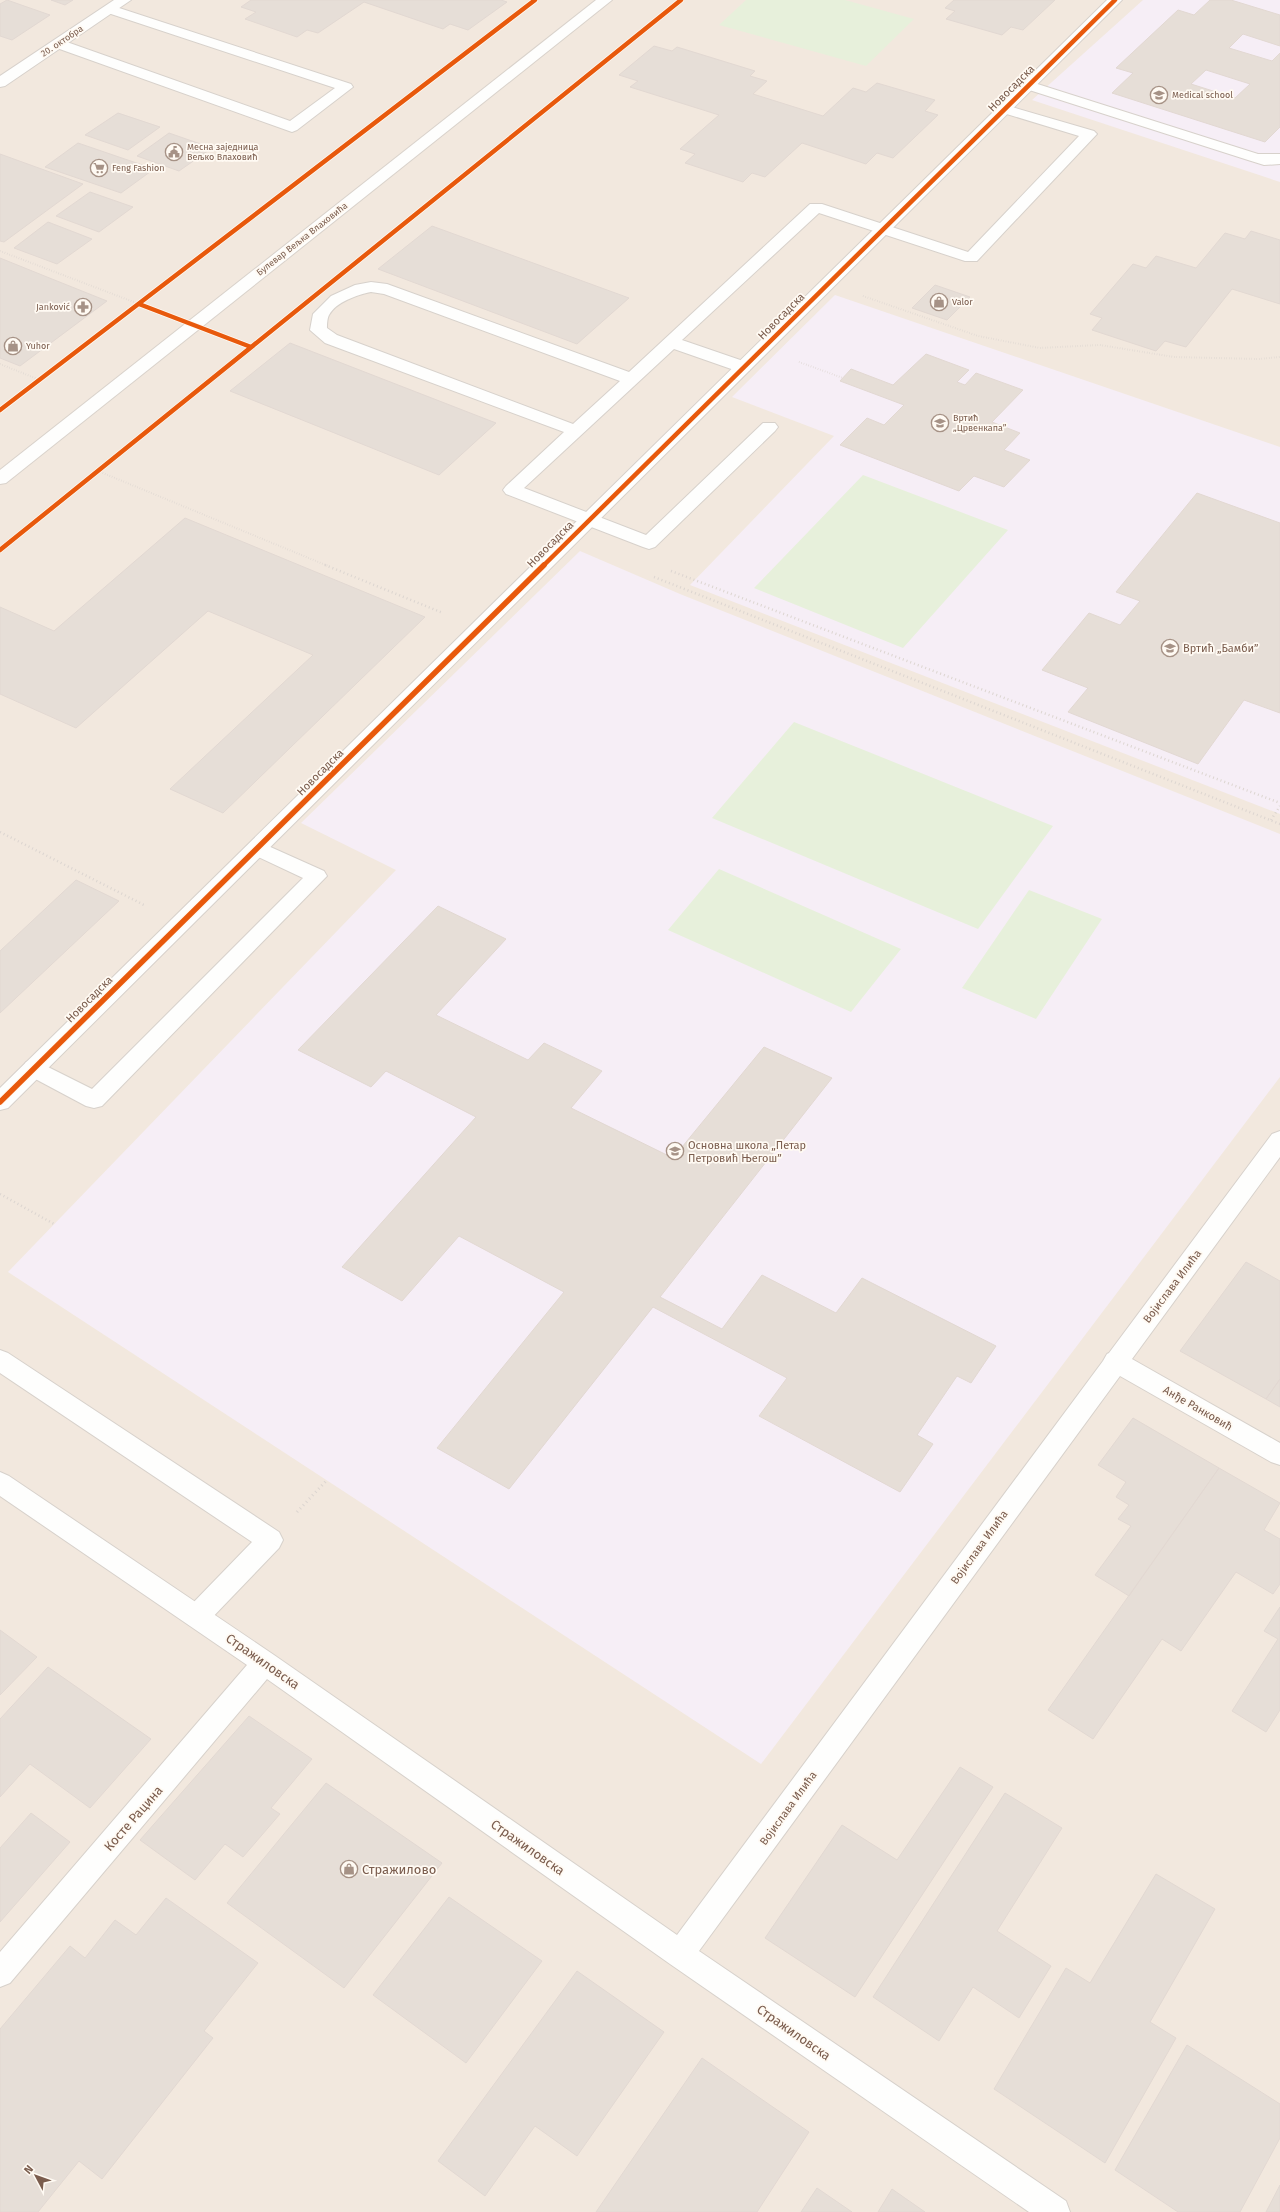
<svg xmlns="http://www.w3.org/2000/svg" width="1280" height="2212" font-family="'Fira Sans',sans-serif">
<rect width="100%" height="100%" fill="#f9f5f0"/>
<path fill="#f2e8de" d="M0 0H1280V2212H0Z"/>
<path fill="#f6eef6" d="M1143 0H1280V182L1032 100Z
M835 295 1280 447V814L690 585 834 436 732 397Z
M580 551 680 594 1280 834V1077L761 1764 8 1272 396 870 301 823Z"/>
<path fill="#e7f0db" d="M746 0H845L914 19 866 66 719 25Z
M863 475 1008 530 903 648 754 588Z
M794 722 1053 826 978 929 712 818Z
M719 869 901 949 851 1012 668 930Z
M1029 890 1102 919 1036 1019 962 988Z"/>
<path fill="#e6ded7" stroke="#e2d8d2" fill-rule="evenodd" d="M7 0 50 15 12 40 0 36V4Z
M51 0H73L65 5Z
M251 0H501L507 2 468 30 450 24 443 29 364 2 318 33 307 30 297 37 245 19 256 12 241 7Z
M954 0H1055L1023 30 1011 27 1002 35 946 19 955 11 945 8Z
M1210 0H1231L1280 15V46L1243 34 1229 48 1272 61 1280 53V127L1265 142 1112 93 1133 73 1116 68 1178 10 1194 15ZM1206 70 1250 84 1235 98 1191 84Z
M654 46 672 51 677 47 755 71 750 76 767 81 753 94 823 116 853 88 866 92 877 83 935 100 925 111 938 115 893 158 877 153 866 164 802 143 765 177 752 173 743 182 685 163 695 154 680 149 719 115 630 87 638 81 619 75Z
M118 113 160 127 128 150 85 135Z
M169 133 212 148 179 171 137 156Z
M78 143 154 169 121 193 45 167Z
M0 154 83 184 4 242 0 241Z
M90 192 133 207 99 232 56 216Z
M48 222 92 239 57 264 14 248Z
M432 226 629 298 577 344 378 269Z
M1251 231 1280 240V304L1232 289 1186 347 1165 341 1156 351 1092 330 1102 318 1090 314 1133 264 1146 268 1156 256 1196 268 1225 233 1245 239Z
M0 258 47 277 107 301 20 366 0 358Z
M935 285 970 297 947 320 912 308Z
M290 343 496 423 439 475 230 391Z
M926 354 969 370 957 382 965 385 976 373 1023 390 992 422 1020 433 1004 450 1030 460 1004 487 974 476 959 491 840 445 867 418 884 425 904 405 840 381 851 369 893 385Z
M1197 493 1280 523V713L1244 700 1198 764 1068 712 1088 688 1042 670 1089 613 1120 625 1140 601 1116 592Z
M185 518 425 617 223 813 170 789 313 655 208 611 76 728 0 694V607L54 631Z
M76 880 119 901 0 1013V951Z
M438 906 506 939 436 1015 528 1060 544 1043 602 1071 571 1108 673 1158 764 1047 832 1078 660 1297 722 1329 762 1275 836 1313 862 1278 996 1346 971 1383 957 1376 917 1435 933 1444 900 1492 759 1416 787 1378 653 1307 509 1489 437 1448 564 1292 459 1236 402 1301 342 1267 476 1117 386 1071 371 1087 298 1050Z
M1246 1262 1280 1281V1379L1266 1399 1180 1351Z
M1280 1379V1407L1266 1399Z
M1133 1418 1219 1468 1129 1596 1095 1575 1131 1526 1118 1519 1129 1505 1116 1497 1126 1482 1098 1465Z
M1219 1468 1280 1503 1264 1530 1280 1539V1584L1273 1594 1236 1572 1181 1651 1162 1639 1093 1739 1048 1710Z
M1280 1607V1710L1266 1732 1232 1711 1278 1639 1264 1631Z
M0 1630 37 1657 0 1695Z
M48 1667 151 1739 90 1808 30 1764 0 1797V1719Z
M249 1716 312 1759 271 1808 280 1814 243 1857 225 1844 195 1880 140 1840Z
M960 1767 993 1787 855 1997 765 1938 842 1825 897 1860Z
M326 1783 442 1863 344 1988 227 1903Z
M1005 1793 1062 1828 997 1931 1051 1966 1019 2018 973 1987 939 2041 873 1997Z
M31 1813 70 1842 0 1922V1848Z
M1156 1874 1215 1909 1150 2022 1176 2038 1105 2163 994 2089 1066 1968 1090 1983Z
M449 1897 542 1961 466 2063 373 1995Z
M166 1898 258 1963 204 2031 213 2038 102 2179 79 2161 38 2212H0V2029L70 1946 85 1958 115 1920 136 1935Z
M577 1971 664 2032 577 2156 535 2126 485 2196 438 2161Z
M1187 2045 1280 2104V2138L1240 2212H1178L1115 2170Z
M702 2058 809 2132 757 2212H596Z
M1280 2185V2212H1266Z
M817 2188 852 2212H801Z
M892 2189 925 2212H878Z"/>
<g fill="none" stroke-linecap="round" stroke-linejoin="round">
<defs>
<path id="service" d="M110 5 351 84 353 87 297 130 292 132 54 47 52 44 54 41H64L290 121 335 88 105 12 103 9Z
M1028 81 1258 154H1280V164L1264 165 1248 160 1023 88 1021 85 1023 82Z
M1005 105 1094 131 1097 134 977 261H965L819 213 682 340 749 363 751 367 749 371H737L674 349 524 488 646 535 763 423H775L778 427 775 431 655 547 649 549 643 547 506 494 503 490 506 486 564 432 325 343 310 330 313 314 331 296 355 285 371 282 387 284 629 372 810 204H822L968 252 1079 136 1000 112 998 109 1000 106ZM371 292 384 294 620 381 573 424 337 335 327 328C327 325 327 319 329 315 336 302 357 295 371 292Z
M257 841 324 871 327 876 102 1106 94 1108 86 1106 26 1074 23 1068 26 1062 34 1060 92 1089 303 878 250 853 247 848 250 843Z
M0 1350 8 1353 279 1532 283 1540 279 1548 206 1624 197 1627 188 1624 184 1616 188 1608 252 1542 0 1373Z"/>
<path id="minor" d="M114 0H131L5 86 0 87V76Z
M1107 0H1122L8 1108 0 1110V1088Z
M1280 1131V1157L1132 1359 1280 1443V1465L1271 1462 1120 1376 699 1951 1066 2201 1070 2212H1029L670 1964 267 1679 10 1983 0 1987V1952L247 1665 0 1496V1472L9 1476 274 1655 677 1935 1103 1361 1107 1354 1109 1353 1272 1134Z"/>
<path id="secondary" d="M596 0H612L6 483 0 484V470Z"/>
</defs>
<use href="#service" stroke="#d7d1cb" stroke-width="2"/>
<use href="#minor" stroke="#d7d1cb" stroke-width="2"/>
<use href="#secondary" stroke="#d9d2cb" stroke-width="2"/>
<path stroke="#dcd5d0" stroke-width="2" stroke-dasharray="0.5 2" stroke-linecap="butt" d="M0 251 139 304
M863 296 978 336 1040 348 1100 345 1174 357 1259 359 1280 357
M799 362 843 378
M0 364 40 380
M98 471 328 566"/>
<path stroke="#dcd5d0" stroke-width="2.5" stroke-dasharray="1 3" stroke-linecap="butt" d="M325 565 443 613
M671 571 1280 803
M654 577 1280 824
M1271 820 1280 806
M0 832 146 906
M0 1194 54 1224"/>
<path stroke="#dcd5d0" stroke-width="3" stroke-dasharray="1 3.5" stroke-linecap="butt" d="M297 1512 327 1480"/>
<use href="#service" fill="#fefefd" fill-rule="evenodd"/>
<use href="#minor" fill="#fefefd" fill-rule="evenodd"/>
<use href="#secondary" fill="#fefefd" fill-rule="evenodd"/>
<defs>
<path id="cycleway-far1" d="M139 304 251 347
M0 410 535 0
M0 550 681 0
M543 566 1115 0"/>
<path id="cycleway" d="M0 1102 544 565"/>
</defs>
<use href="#cycleway-far1" stroke="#fffaf3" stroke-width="6"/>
<use href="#cycleway" stroke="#fffaf3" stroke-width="8"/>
<use href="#cycleway-far1" stroke="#e8590c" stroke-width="4.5"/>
<use href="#cycleway" stroke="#e8590c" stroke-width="5.5"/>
</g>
<defs>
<symbol id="school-ring" viewBox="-11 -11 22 22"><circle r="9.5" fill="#fffaf3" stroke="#a69286" stroke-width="1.5"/><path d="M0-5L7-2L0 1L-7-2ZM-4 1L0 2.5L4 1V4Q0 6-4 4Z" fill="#a69286"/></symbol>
<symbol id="civic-ring" viewBox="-11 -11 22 22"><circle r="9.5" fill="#fffaf3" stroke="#a69286" stroke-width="1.5"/><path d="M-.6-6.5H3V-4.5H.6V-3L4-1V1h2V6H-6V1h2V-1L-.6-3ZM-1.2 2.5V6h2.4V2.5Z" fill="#a69286"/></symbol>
<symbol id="supermarket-ring" viewBox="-11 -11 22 22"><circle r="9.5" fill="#fffaf3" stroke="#a69286" stroke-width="1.5"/><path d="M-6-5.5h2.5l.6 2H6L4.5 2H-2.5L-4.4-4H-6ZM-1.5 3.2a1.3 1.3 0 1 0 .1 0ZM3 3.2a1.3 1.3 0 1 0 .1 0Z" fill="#a69286"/></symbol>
<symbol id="shop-ring" viewBox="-11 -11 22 22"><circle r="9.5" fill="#fffaf3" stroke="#a69286" stroke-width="1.5"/><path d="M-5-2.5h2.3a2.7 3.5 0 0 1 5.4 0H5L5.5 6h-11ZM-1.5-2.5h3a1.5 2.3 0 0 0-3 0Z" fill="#a69286"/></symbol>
<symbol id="pharmacy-ring" viewBox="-11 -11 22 22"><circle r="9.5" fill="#fffaf3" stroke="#a69286" stroke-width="1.5"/><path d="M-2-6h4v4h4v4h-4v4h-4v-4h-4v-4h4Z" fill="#a69286"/></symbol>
</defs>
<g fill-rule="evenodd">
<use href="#school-ring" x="1149" y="85" width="20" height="20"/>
<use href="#civic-ring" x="164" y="142" width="20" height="20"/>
<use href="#supermarket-ring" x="89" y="158" width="20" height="20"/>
<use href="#shop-ring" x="929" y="292" width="20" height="20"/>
<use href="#pharmacy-ring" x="73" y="297" width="20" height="20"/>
<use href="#shop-ring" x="3" y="336" width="20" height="20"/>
<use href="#school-ring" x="930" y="413" width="20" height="20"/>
<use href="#school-ring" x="1160" y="638" width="20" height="20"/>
<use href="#school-ring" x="665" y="1141" width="20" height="20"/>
<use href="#shop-ring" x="339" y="1859" width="20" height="20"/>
</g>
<g text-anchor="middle" stroke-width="3.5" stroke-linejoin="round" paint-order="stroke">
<g font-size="9" fill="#7a5c4d" stroke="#fffaf3">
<text transform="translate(62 41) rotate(-34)" y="3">20. октобра</text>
<text transform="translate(302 239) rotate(-38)" y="3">Булевар Вељка Влаховића</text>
</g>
<g font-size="9" fill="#7a5c4d" stroke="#fffaf3" text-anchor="start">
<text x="1172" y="98">Medical school</text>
<text x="187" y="150">Месна заједница<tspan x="187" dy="10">Вељко Влаховић</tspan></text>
<text x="112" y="171">Feng Fashion</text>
<text x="952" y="305">Valor</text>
<text x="70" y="310" text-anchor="end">Janković</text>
<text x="26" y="349">Yuhor</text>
<text x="953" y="421">Вртић<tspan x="953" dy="10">„Црвенкапа”</tspan></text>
</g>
<g font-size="11" fill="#7a5c4d" stroke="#fffaf3">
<text transform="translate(1011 88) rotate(-45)" y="4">Новосадска</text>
<text transform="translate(781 316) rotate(-45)" y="4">Новосадска</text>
<text transform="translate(550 544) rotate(-45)" y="4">Новосадска</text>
<text transform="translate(320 772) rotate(-45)" y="4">Новосадска</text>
<text transform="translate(89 999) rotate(-45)" y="4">Новосадска</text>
<text transform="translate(1172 1286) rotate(-53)" y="4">Војислава Илића</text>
<text transform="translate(1198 1408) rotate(30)" y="4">Анђе Ранковић</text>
<text transform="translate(979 1547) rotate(-54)" y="4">Војислава Илића</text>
<text transform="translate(788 1808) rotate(-54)" y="4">Војислава Илића</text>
</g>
<g font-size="11" fill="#7a5c4d" stroke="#fffaf3" text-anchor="start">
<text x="1183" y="652">Вртић „Бамби”</text>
<text x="688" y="1149">Основна школа „Петар<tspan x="688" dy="13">Петровић Његош”</tspan></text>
</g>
<g font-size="13" fill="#7a5c4d" stroke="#fffaf3">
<text transform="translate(263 1661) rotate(35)" y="5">Стражиловска</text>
<text transform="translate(133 1818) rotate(-49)" y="5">Косте Рацина</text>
<text transform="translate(528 1847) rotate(35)" y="5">Стражиловска</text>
<text transform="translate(794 2032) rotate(35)" y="5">Стражиловска</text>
</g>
<g font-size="13" fill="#7a5c4d" stroke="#fffaf3" text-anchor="start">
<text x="362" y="1874">Стражилово</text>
</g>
</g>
<g transform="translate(36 2176) rotate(311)" stroke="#fffaf3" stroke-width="3" paint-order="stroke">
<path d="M0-3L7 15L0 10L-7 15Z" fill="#7a5c4d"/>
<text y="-6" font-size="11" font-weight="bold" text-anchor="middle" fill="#7a5c4d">N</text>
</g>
</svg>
